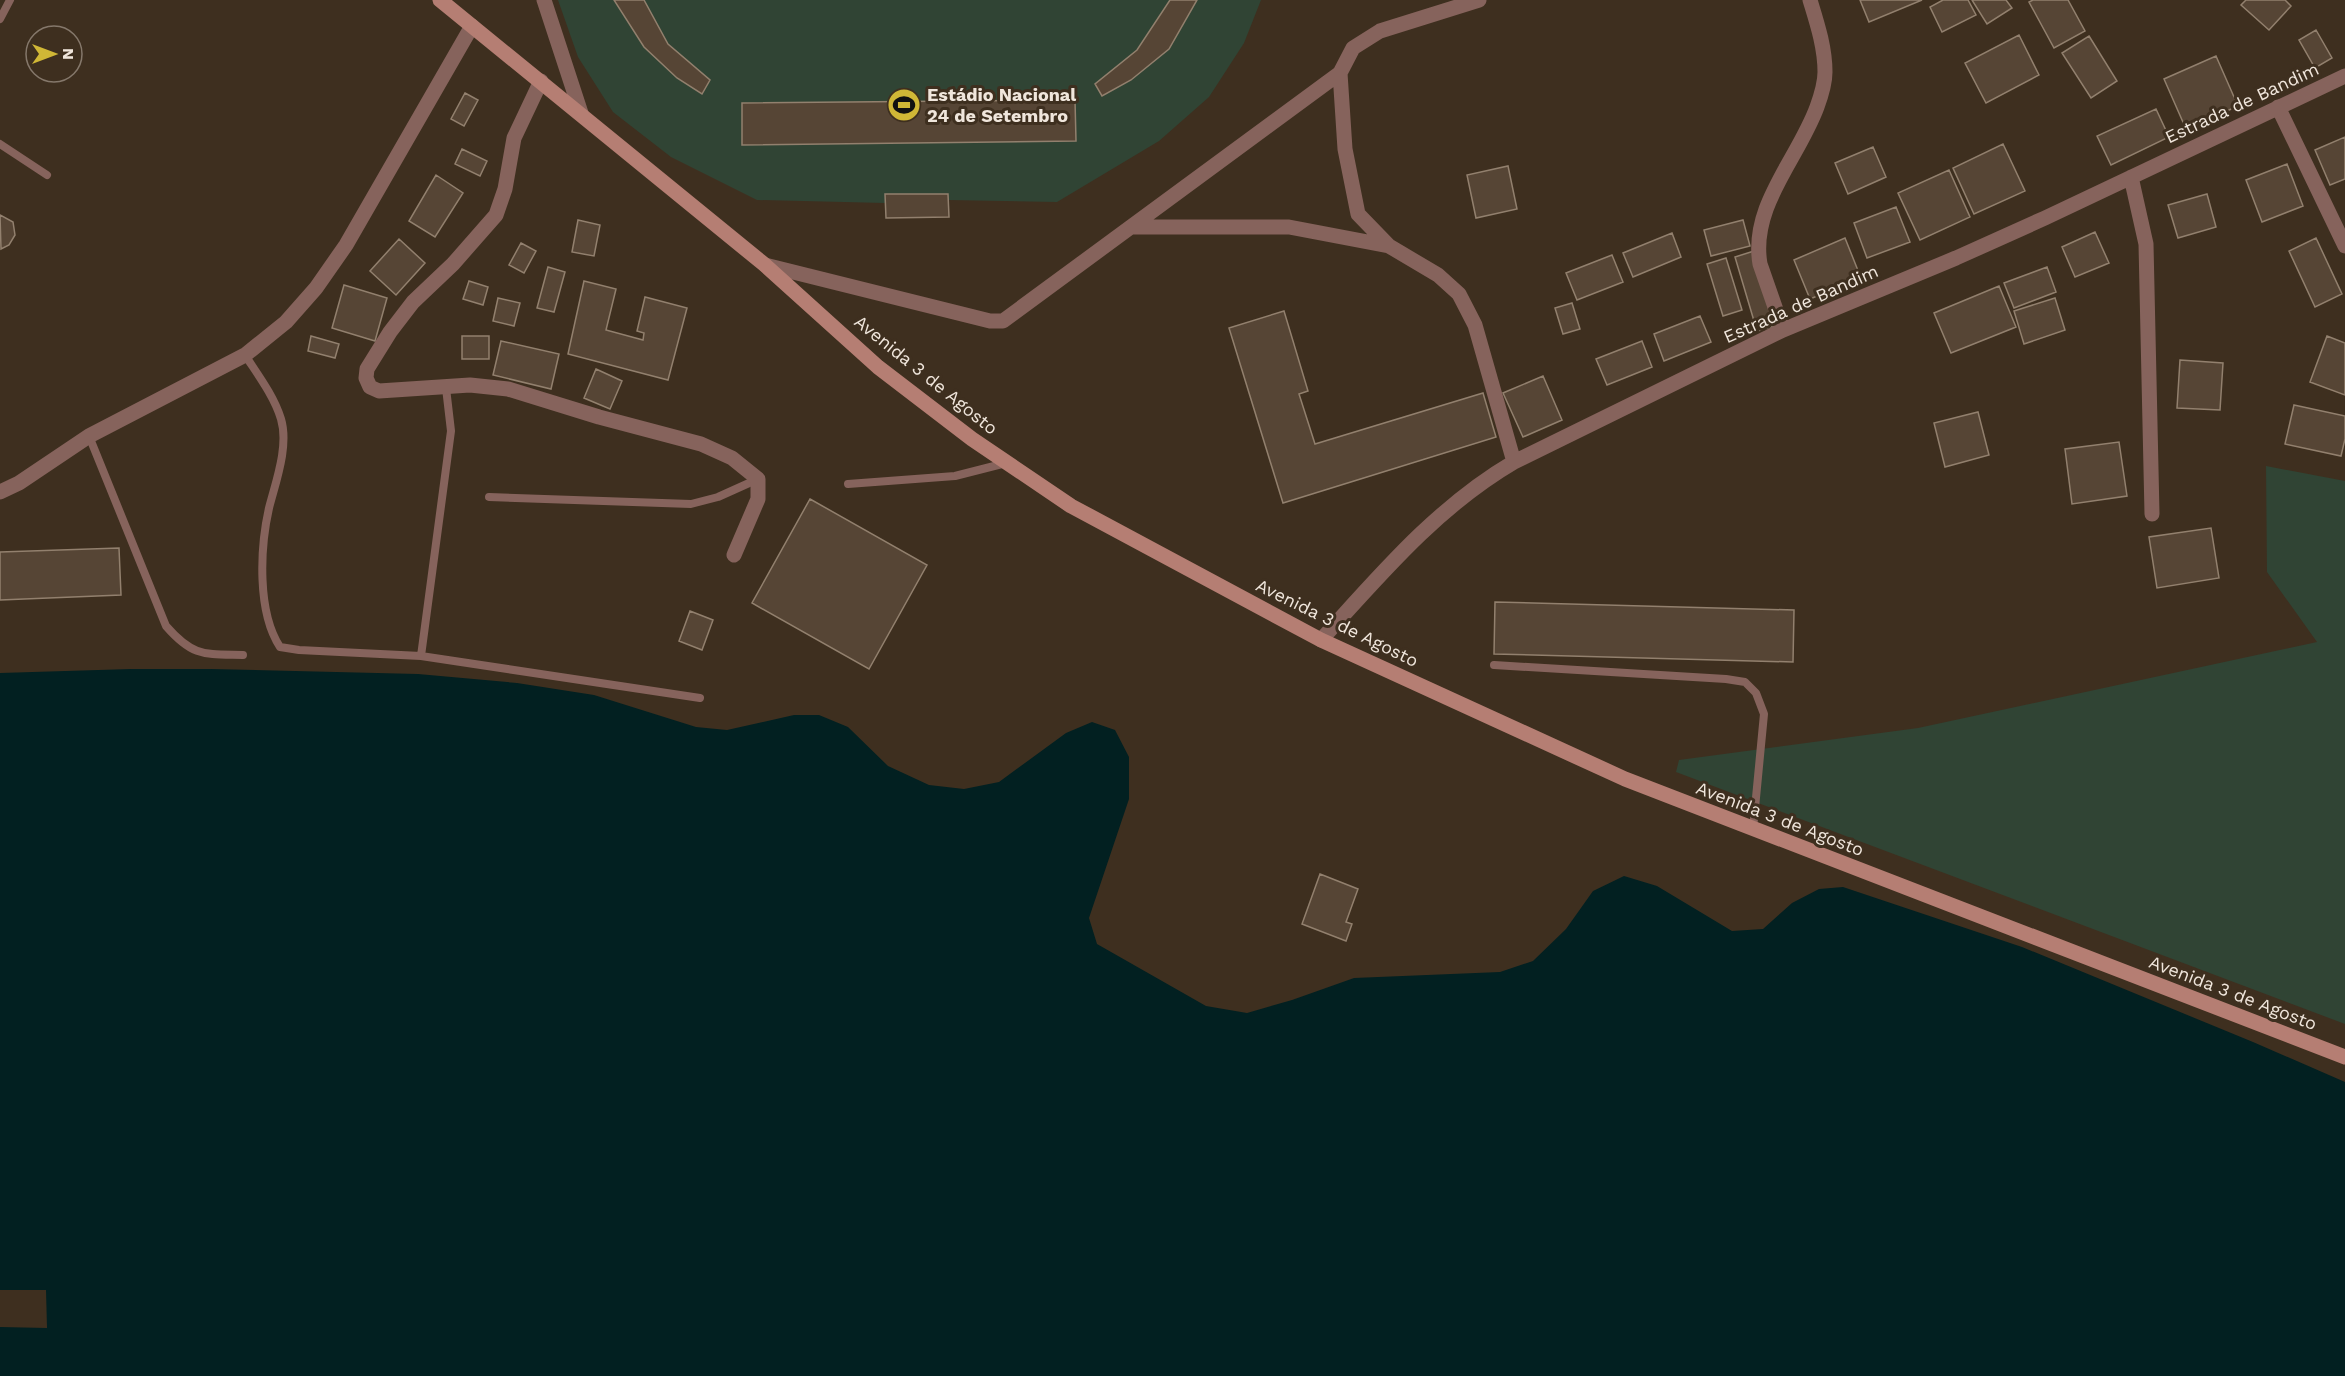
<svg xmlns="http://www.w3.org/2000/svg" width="2345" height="1376" font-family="'Work Sans',sans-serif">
<rect width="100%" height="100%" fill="#3e2f1f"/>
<path fill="#304434" d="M558 0H1261L1244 43 1209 97 1159 141 1057 202 948 200V194H886L885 203 757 200 671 157 613 112 578 57Z
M2266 466 2345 481V1024L1676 772 1679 760 1918 728 2317 642 2267 572Z"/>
<path fill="#022021" d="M131 669H211L418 674 517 683 594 695 696 727 727 730 794 715H819L848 727 888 766 929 785 964 789 999 782 1066 733 1092 722 1115 730 1129 757V799L1089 918 1097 944 1206 1006 1247 1013 1292 1000 1354 978 1500 972 1533 961 1566 929 1593 891 1624 876 1657 886 1732 931 1763 929 1792 903 1819 889 1843 887 2022 947 2253 1042 2345 1082V1376H0V673Z"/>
<path fill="#3e2f1f" d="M0 1290H46L47 1328 0 1327Z"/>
<path fill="#564535" stroke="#92806e" stroke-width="1.5" d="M614 0H644L668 44 710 80 702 94 677 78 644 47Z
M1170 0H1197L1169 49 1131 80 1102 96 1095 84 1137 50Z
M1860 0H1922L1869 22Z
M1943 0H1968L1976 15 1942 32 1930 7Z
M1972 0H2006L2012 8 1987 24Z
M2033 0H2068L2085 31 2054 48 2029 2Z
M2246 0H2285L2291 6 2269 30 2241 5Z
M2316 30 2332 58 2315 68 2299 40Z
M2019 35 2039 75 1986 103 1965 63Z
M2089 36 2117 81 2091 98 2062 53Z
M2216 56 2238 106 2186 129 2164 79Z
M465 93 478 100 464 126 451 119Z
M1075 100 1076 141 742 145V103Z
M2156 109 2169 137 2111 165 2097 136Z
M2345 137V179L2330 185 2315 150Z
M2003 144 2025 191 1974 214 1953 168Z
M1873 147 1886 177 1848 194 1835 163Z
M462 149 487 161 480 176 455 164Z
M2287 164 2303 206 2262 222 2246 180Z
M1508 166 1517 209 1476 218 1467 175Z
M1949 170 1970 217 1920 240 1898 193Z
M436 175 463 193 435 237 409 221Z
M885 194H948L949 217 886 218Z
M2207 194 2216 227 2178 238 2168 205Z
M1896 207 1910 242 1867 258 1854 223Z
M0 215 13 222 15 235 9 245 1 249Z
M578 220 600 225 594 256 572 252Z
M1743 220 1750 246 1711 256 1704 230Z
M2095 232 2109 263 2075 277 2062 247Z
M1672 233 1681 257 1633 277 1623 253Z
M1845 238 1861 278 1810 299 1794 260Z
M2316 238 2342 294 2315 307 2289 251Z
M399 239 425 263 396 295 370 271Z
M521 243 536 251 524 273 509 265Z
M1754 251 1775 326 1757 331 1735 257Z
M1612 255 1623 282 1577 300 1566 273Z
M1726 258 1742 310 1723 316 1707 264Z
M548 267 565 272 554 312 537 308Z
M2047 267 2056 292 2014 308 2004 283Z
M469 281 488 287 483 305 463 299Z
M584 281 616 289 606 330 643 340 644 333 637 331 645 297 687 308 668 380 568 354Z
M344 285 387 298 375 341 332 328Z
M1999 286 2016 327 1951 353 1934 313Z
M498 298 520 303 514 326 493 321Z
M2055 298 2065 330 2024 344 2014 311Z
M1572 303 1580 329 1563 334 1555 308Z
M1284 311 1308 391 1299 394 1315 444 1483 393 1496 437 1283 503 1229 328Z
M1700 316 1711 342 1664 361 1654 334Z
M311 336 339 344 335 358 308 351Z
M462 336H489V359H462Z
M2327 336 2345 343V395L2310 382Z
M501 341 559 354 551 389 493 375Z
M1642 341 1652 367 1607 385 1596 359Z
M2180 360 2223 363 2220 410 2177 408Z
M596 369 622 381 610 409 584 398Z
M1543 376 1562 420 1523 437 1503 393Z
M2294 405 2345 416V439L2341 456 2285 444Z
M1978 412 1989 455 1945 467 1934 423Z
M2119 442 2127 496 2072 504 2065 449Z
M810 499 927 565 869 669 752 603Z
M2211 528 2219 578 2157 588 2149 537Z
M119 548 121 595 0 600V552Z
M1495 602 1794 610 1793 662 1494 654Z
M690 611 713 620 702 650 679 641Z
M1320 874 1358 889 1346 922 1352 924 1346 941 1302 924Z"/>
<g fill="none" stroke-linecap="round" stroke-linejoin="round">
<path stroke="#86635c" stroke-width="8" d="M0 19 10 0
M0 144 47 175
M245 355C258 375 274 396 281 419 289 446 276 481 269 508 260 548 257 612 280 647L299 650 421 656 700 698
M89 436 166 626C193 657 204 654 243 655
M848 484 955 476 1006 463
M489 497 691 504 718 497 758 479
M421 656 451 431 446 388
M1494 665 1726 679 1745 682 1756 693 1764 714 1753 829"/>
<path stroke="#86635c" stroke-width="15" d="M544 0 581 113
M1479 0 1380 31 1353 48 1340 73 1345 149 1358 214 1389 246 1438 275 1459 294 1475 325 1514 462
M541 81 514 138 505 189 496 215 453 264 413 302 390 332 367 369 366 378 370 387 379 391 470 385 508 389 599 417 701 444 732 458 758 479V499L734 555
M2278 107 2345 246
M2131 177 2146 244 2152 514
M1133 227H1289L1389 246
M765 265 990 321H1003L1340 73
M1783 330 1760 264C1750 206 1798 159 1817 107 1821 96 1825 84 1825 72 1825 47 1817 23 1810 0
M0 492 19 483 89 436 245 355 286 322 316 288 346 245 472 26
M1321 640C1380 575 1437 507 1514 462L1783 330 1956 258 2045 218 2345 76"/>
<path stroke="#b57e73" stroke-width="15" d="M440 0 765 265 878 367 972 439 1071 506 1321 640 1625 779 2345 1057"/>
</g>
<defs>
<symbol id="stadium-disc" viewBox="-11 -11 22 22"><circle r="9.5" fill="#d0b736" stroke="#3e2f1f"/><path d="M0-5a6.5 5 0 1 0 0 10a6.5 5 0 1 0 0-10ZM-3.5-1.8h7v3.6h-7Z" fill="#111"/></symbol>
</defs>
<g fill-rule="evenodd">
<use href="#stadium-disc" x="885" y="86" width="38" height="38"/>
</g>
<g text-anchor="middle" stroke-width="6" stroke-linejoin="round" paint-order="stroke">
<g font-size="18" font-weight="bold" fill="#f0e6dc" stroke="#3e2f1f" text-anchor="start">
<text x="927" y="101">Estádio Nacional<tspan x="927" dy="21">24 de Setembro</tspan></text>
</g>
<g font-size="18" fill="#f0e6dc" stroke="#3e2f1f">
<text transform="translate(2242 103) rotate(-25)" y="6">Estrada de Bandim</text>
<text transform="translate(1801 304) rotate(-24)" y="6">Estrada de Bandim</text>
<text transform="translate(926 375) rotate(39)" y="6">Avenida 3 de Agosto</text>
<text transform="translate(1337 623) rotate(26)" y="6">Avenida 3 de Agosto</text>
<text transform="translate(1780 819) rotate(21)" y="6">Avenida 3 de Agosto</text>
<text transform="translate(2233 993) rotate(21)" y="6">Avenida 3 de Agosto</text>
</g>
</g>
<g transform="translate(54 54) rotate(90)"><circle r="28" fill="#3e2f1f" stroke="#85786b" stroke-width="1.5"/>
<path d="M0-4.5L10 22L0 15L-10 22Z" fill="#d0b736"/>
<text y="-9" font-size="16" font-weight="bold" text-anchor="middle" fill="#f0e6dc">N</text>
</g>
</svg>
